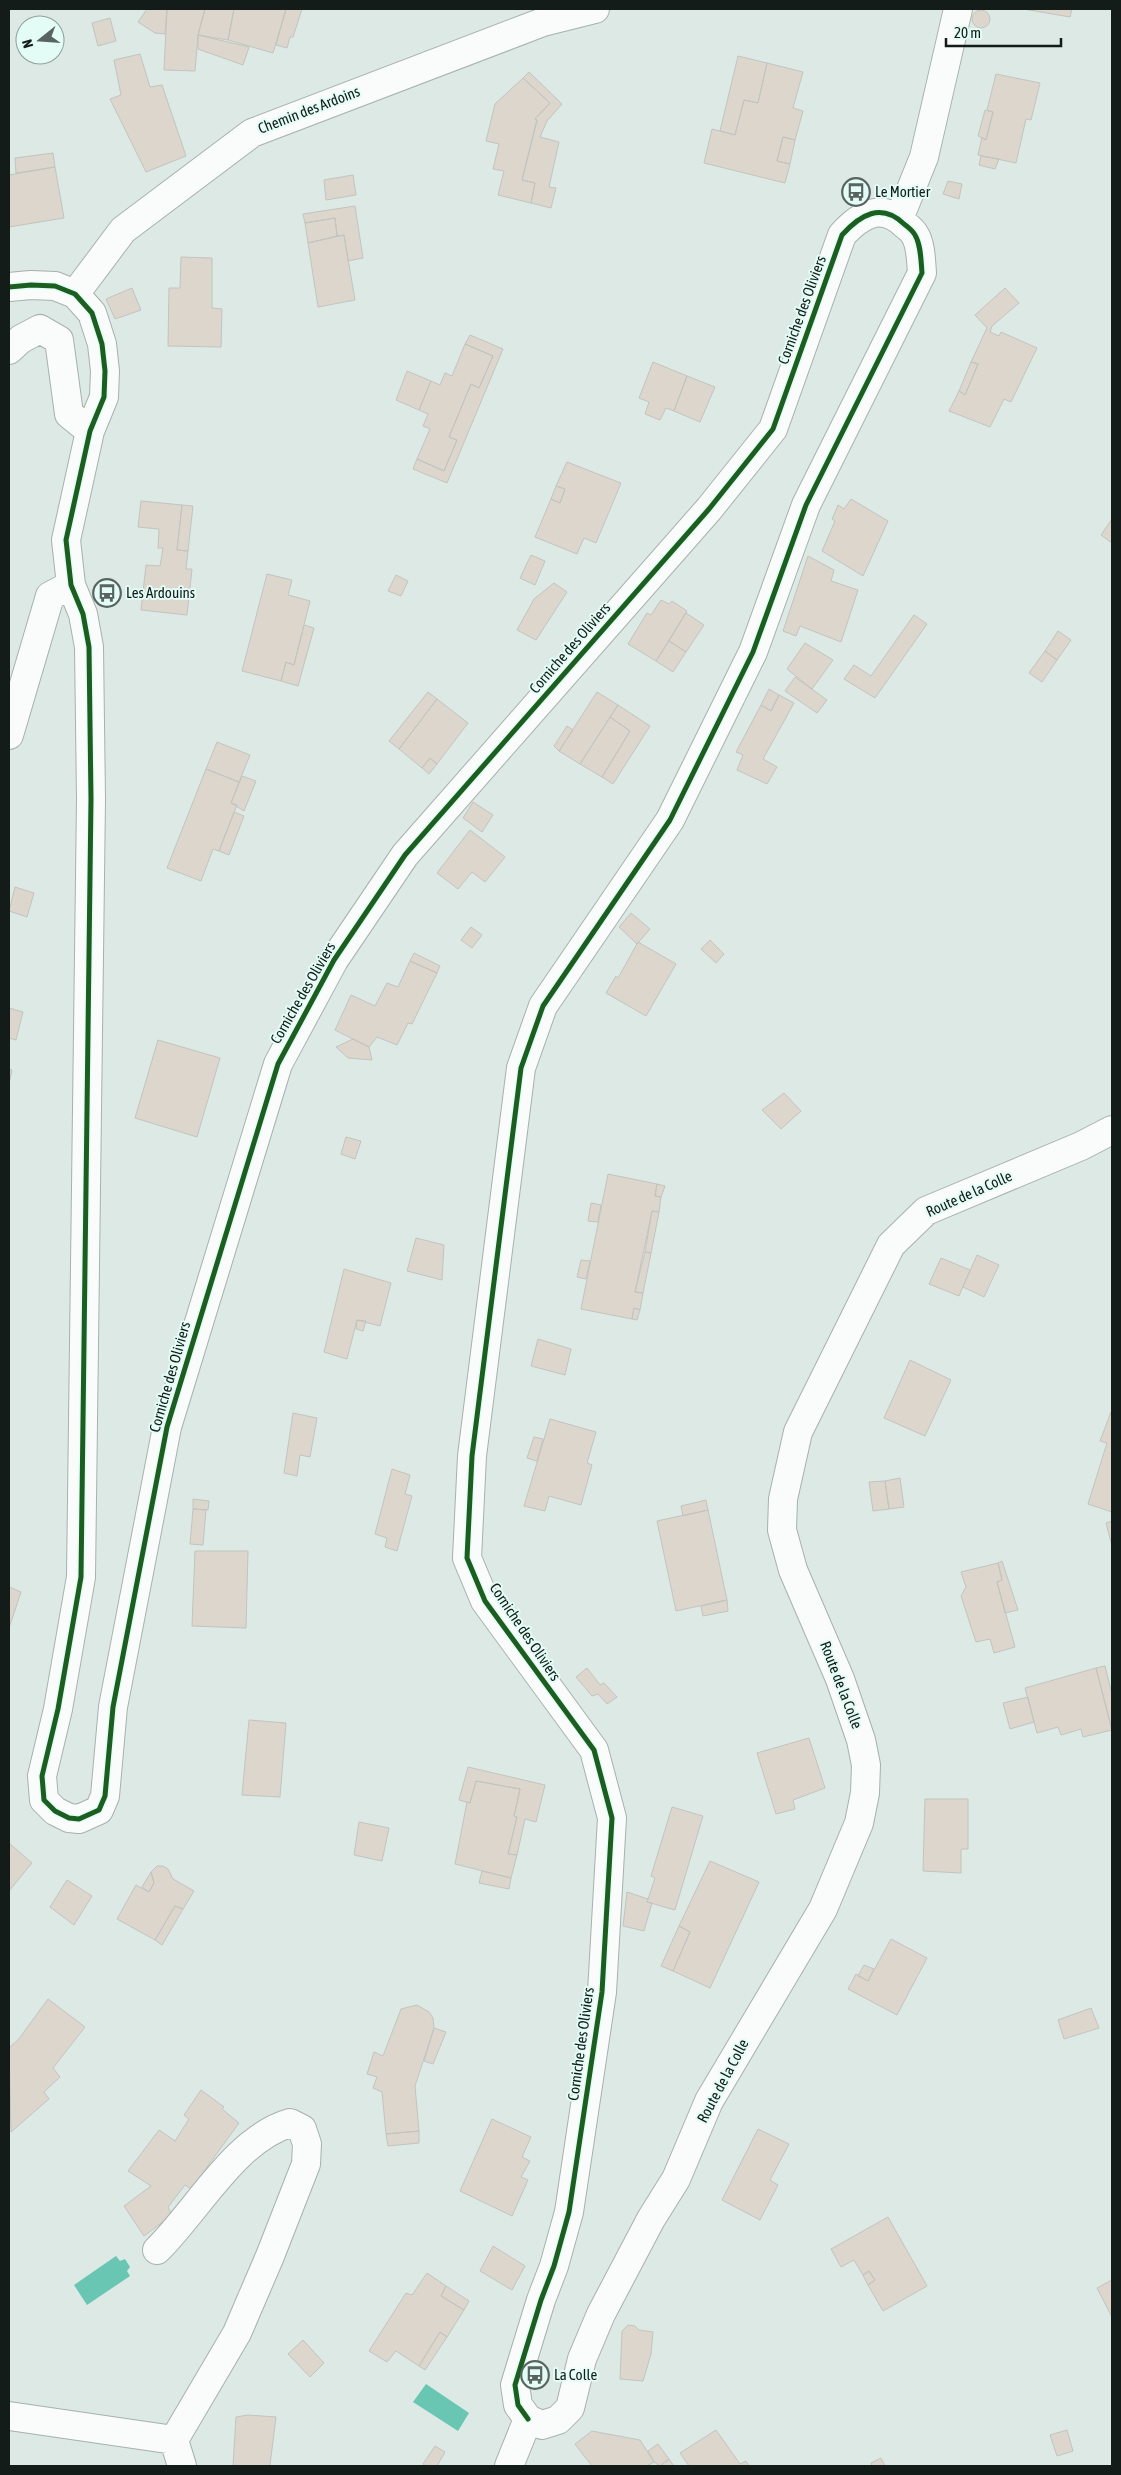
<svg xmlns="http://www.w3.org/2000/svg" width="1121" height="2475" font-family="'Asap Condensed',sans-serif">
<rect width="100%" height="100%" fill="#dce9e5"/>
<path fill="#68c6b3" d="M116 2256 120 2261 125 2259 130 2267 127 2271 130 2276 87 2305 74 2285Z
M426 2384 469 2413 458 2431 413 2402Z"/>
<path fill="#ddd6cc" stroke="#c2c4c0" d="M147 9H173H167L165 34 155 33 138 22Z
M167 9H205L198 35 195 71 164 70Z
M205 9H234L228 40 198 35Z
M234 9H286L273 53 228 40Z
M286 9H302L293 37H290L287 48 276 45Z
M1023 9H1072L1070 17Z
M972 19a9 9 0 1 1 18 0a9 9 0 1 1-18 0Z
M110 18 116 41 98 46 92 23Z
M198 35 249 47 243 65 198 49Z
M140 54 150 87 162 85 186 156 146 172 110 99 121 95 114 60Z
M738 56 767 63 758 103 744 100 735 135 720 131Z
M767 63 803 72 793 108 803 111 795 140 783 137 777 161 790 164 785 183 704 163 712 129 735 135 744 100 758 103Z
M529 72 562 104 547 121 540 137 559 142 549 187 556 188 551 208 531 203 535 183 522 180 537 120 535 119 550 103 523 78Z
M996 74 1040 83 1031 120 1026 119 1016 163 978 155 982 137 986 140 993 112 987 110Z
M523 78 550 103 535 119 537 120 522 180 535 183 531 203 498 195 504 171 493 169 499 144 486 141 495 104Z
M985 110 993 112 986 140 978 136Z
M783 137 795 140 790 164 777 161Z
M53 153 55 167 16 173 15 158Z
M981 156 999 159 995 169 979 165Z
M55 167 64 218 9 227V175Z
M353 175 356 195 326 200 324 180Z
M948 181 962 184 959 199 943 194Z
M355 206 363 258 348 261 344 235 337 236 335 218 305 223 303 214Z
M335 218 337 236 308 243 305 223Z
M344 235 355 300 318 307 308 243Z
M181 257 212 258V308L222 309 221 347 168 346 169 288H180Z
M132 288 141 310 115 319 106 299Z
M1005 288 1019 303 992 326 990 332 999 336 1001 332 1037 348 1011 402 1004 399 990 427 949 411 959 391 965 395 978 364 971 362 987 328 975 315Z
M470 335 503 349 447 483 413 469 417 459 444 471 457 440 449 437 471 384 479 388 493 356 465 344Z
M465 344 493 356 479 388 471 384 449 437 457 440 444 471 417 459 430 429 423 426 428 414 419 410 431 381 440 385 445 373 452 376Z
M653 362 687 376 674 411 666 408 660 420 645 414 649 402 639 398Z
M971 362 978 364 965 395 959 391Z
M407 371 431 381 419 410 396 400Z
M687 376 715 387 700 422 674 411Z
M567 462 621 483 596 543 584 538 577 554 535 537 551 499 560 503 565 489 556 486Z
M556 486 565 489 560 503 551 499Z
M851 499 888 521 863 576 822 551 835 521 832 519 838 505 844 509Z
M141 501 182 505 177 550 188 551 186 569H192L187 615 141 610 146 565 160 566 163 548H158L159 529 138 527Z
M182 505 193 506 188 551 177 550Z
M1112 519V543L1101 535Z
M531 555 545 561 535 585 520 578Z
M808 556 834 570 831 581 858 590 841 642 800 626 796 636 783 631Z
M267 574 292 580 288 595 310 601 294 665 286 662 281 681 242 671Z
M396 575 408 581 401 596 388 591Z
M554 583 567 592 536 640 517 630 534 599Z
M661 600 669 604 672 601 687 611 656 661 628 644 647 613 651 615Z
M686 613 704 625 686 652 669 641Z
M914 615 927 624 875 698 844 679 854 665 871 676Z
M304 625 314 628 298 686 281 681 286 662 294 665Z
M1058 631 1071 640 1057 660 1045 651Z
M669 641 686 652 673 672 656 661Z
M805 643 833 660 812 689 787 669Z
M1045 651 1057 660 1042 682 1029 673Z
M795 677 827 700 817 713 785 691Z
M769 689 779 695 771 711 761 705Z
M428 692 437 699 399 749 389 741Z
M597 692 618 705 580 764 559 751Z
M779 695 794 703 763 759 777 767 767 784 737 770 743 755 736 752 761 705 771 711Z
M437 699 468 723 437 764 430 758 422 768 399 749Z
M618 705 650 726 613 784 602 777 630 731 610 717Z
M610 717 630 731 602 777 580 764Z
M567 726 573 730 559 751 554 746Z
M217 742 250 755 239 782 206 769Z
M430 758 437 764 429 774 422 768Z
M206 769 239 782 231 803 237 805 219 851 213 849 201 881 167 868Z
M242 776 256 781 244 811 231 803Z
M473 802 493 815 482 832 463 818Z
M234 812 244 816 229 855 219 851Z
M470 830 505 857 485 882 472 872 458 889 437 873Z
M15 887 34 893 27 917 9 911Z
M631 913 650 929 637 944 619 927Z
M471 927 482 935 472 948 461 940Z
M710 940 724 954 716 963 701 949Z
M638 942 676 964 646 1016 606 993 616 976 618 978Z
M414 953 440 966 437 973 410 961Z
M410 961 437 973 412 1024 408 1023 397 1045 377 1037 369 1047 335 1030 351 995 375 1006 387 983 398 987Z
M9 1008 23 1012 16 1040 9 1038Z
M353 1039 369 1047 372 1060 348 1058 336 1047Z
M158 1040 220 1058 197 1137 135 1118Z
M9 1069 12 1070 9 1084Z
M784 1093 801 1111 781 1129 762 1110Z
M346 1137 361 1141 355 1159 341 1154Z
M608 1174 657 1184 655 1196 661 1197 659 1212 652 1211 635 1292 643 1293 640 1310 634 1308 632 1319 581 1309Z
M657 1184 665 1186 661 1197 655 1196Z
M591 1203 601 1205 598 1222 588 1221Z
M652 1211 659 1212 651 1253 645 1252Z
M416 1238 444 1245 442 1280 407 1271Z
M645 1252 651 1253 643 1293 635 1292Z
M977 1255 999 1265 984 1297 963 1287Z
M941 1258 970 1270 959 1296 929 1284Z
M581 1260 590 1261 586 1279 577 1277Z
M344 1269 391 1283 380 1326 357 1320 347 1359 324 1352Z
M634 1308 640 1310 637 1320 632 1319Z
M357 1320 366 1321 363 1331 356 1329Z
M538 1339 571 1349 565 1375 531 1366Z
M910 1360 951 1380 925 1436 884 1418Z
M1111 1412H1112V1512L1088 1504 1107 1443 1100 1441Z
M293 1413 317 1418 310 1457 300 1455 297 1476 284 1473Z
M550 1419 596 1432 587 1463 592 1465 581 1505 549 1496 545 1511 524 1506Z
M534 1437 543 1439 537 1461 527 1458Z
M392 1469 410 1475 405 1494 412 1496 397 1551 385 1547 387 1538 375 1534Z
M900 1478 904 1507 889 1509 885 1481Z
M885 1481 889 1509 873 1511 869 1482Z
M193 1499 209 1501 208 1510 193 1509Z
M706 1500 708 1510 683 1516 681 1506Z
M193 1509 206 1510 203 1545 190 1544Z
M708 1510 727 1600 676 1611 657 1521Z
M1112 1521V1546L1106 1523Z
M195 1551H248L246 1628 192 1626Z
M1002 1561 1018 1610 1005 1613 997 1582 1002 1580 998 1563Z
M998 1563 1002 1580 997 1582 1015 1647 994 1653 990 1639 976 1642 961 1596 966 1587 961 1572Z
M9 1587 21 1592 9 1628Z
M727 1600 728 1611 703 1616 701 1606Z
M1105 1666 1112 1694V1730L1096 1668Z
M587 1668 600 1685 604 1683 617 1697 607 1704 598 1694 592 1696 576 1677Z
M1096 1668 1112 1730 1083 1737 1081 1729 1061 1735 1058 1727 1037 1733 1025 1688Z
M1028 1697 1034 1722 1010 1729 1003 1703Z
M249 1720 286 1723 280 1797 242 1795Z
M809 1738 825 1788 793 1800 795 1809 776 1814 757 1753Z
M468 1767 545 1785 536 1822 525 1819 517 1855 508 1854 517 1817 514 1816 520 1789 476 1781 470 1803 459 1800Z
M476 1781 520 1789 514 1816 517 1817 508 1854 517 1855 511 1878 455 1864 467 1802 470 1803Z
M925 1799H968V1849H961V1873L923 1871Z
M672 1807 703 1816 675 1910 647 1902 655 1878 651 1876Z
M359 1822 389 1828 382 1861 354 1855Z
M9 1843 32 1863 9 1891Z
M710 1861 759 1882 710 1988 673 1971 690 1932 679 1926Z
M157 1866H163L168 1869 173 1879 194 1891 183 1909 175 1906 155 1940 117 1919 136 1885 149 1892 154 1883 151 1872Z
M482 1871 511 1878 509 1889 479 1883Z
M151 1872 154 1883 149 1892 142 1887Z
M67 1880 92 1896 74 1925 50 1907Z
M627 1892 648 1899 647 1902 652 1903 644 1931 623 1926Z
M175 1906 183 1909 162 1945 155 1940Z
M679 1926 690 1932 673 1971 661 1966Z
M891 1939 927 1958 897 2015 848 1989 856 1974 868 1981Z
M864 1965 874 1969 868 1981 858 1976Z
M48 1999 85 2027 53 2068 60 2077 44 2092 49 2099 11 2132 9 2048 18 2040Z
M417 2005 429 2012 433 2018 434 2028 415 2086 419 2131 386 2134 382 2092 373 2088 377 2077 367 2074 374 2052 383 2056 401 2009Z
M1091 2008 1099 2028 1064 2039 1058 2020Z
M434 2028 446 2032 433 2064 424 2061Z
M201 2090 224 2107 222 2109 239 2123 191 2189 185 2185 168 2207 172 2215 144 2236 124 2206 151 2186 128 2171 159 2130 175 2141 189 2119 184 2115Z
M492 2119 531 2137 522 2157 530 2161 521 2177 528 2180 512 2216 460 2191Z
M758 2129 789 2144 770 2180 778 2185 760 2220 722 2200Z
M419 2131V2143L388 2146 386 2134Z
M888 2217 927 2286 883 2311 868 2285 875 2280 869 2271 863 2275 854 2260 841 2267 831 2249Z
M493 2246 525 2266 512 2290 480 2271Z
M869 2271 875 2280 868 2285 863 2275Z
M427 2273 446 2286 441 2296 464 2310 447 2337 440 2332 419 2366 396 2351 387 2362 369 2351 406 2293 412 2295Z
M1112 2280V2317L1097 2288Z
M446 2286 469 2301 464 2310 441 2296Z
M628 2325 635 2326 639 2330 653 2332 651 2354 643 2381 620 2379 622 2331Z
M440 2332 447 2337 425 2370 419 2366Z
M303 2340 324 2363 310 2377 288 2354Z
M248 2415 276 2417 270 2465 272 2466H233L236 2417Z
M716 2430 740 2464 746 2461 749 2466H689L680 2453Z
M1067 2430 1073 2451 1057 2456 1050 2435Z
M592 2431 640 2440 654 2462 647 2466H592L575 2444Z
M658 2444 669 2459 660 2466 654 2462 648 2451Z
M435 2446 445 2452 437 2466H426L423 2464Z
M881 2458 885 2466H872L871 2463Z
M669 2459 674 2466H660Z"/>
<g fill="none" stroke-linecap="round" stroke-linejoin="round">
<defs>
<path id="minor" d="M899 219 924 157 958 9
M9 287 31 285 55 286 75 294 92 313 102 344 105 371 104 397 90 431 66 540 71 585 83 614 89 647 91 799 81 1577 58 1709 42 1776 44 1800 55 1811 69 1818 79 1819 99 1810 105 1796 113 1707 167 1427 278 1064 334 960 405 855 709 509 773 429 842 235C860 215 881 202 904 224 908 227 913 231 915 235 921 245 921 261 922 273L806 505 753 652 670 820 543 1006 521 1068 472 1456 467 1558 485 1601 594 1750 612 1818 602 1992 569 2212 554 2266 541 2300 515 2385 518 2405 528 2419
M75 294 123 230 252 133 543 22 595 9
M9 350 21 339 40 329 59 340 69 414 90 431
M9 735 50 596 71 585
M157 2250C197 2211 235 2139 290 2123L302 2129 307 2144 306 2164 270 2256 237 2333 174 2440 182 2466
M9 2416 174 2440
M528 2419 542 2425 558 2420 570 2408 582 2359 601 2314 651 2219 676 2179 709 2101 823 1909 859 1823 865 1793 866 1765 861 1740 840 1679 793 1570 782 1530 783 1499 798 1432 891 1245 926 1211 1081 1146 1112 1130
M509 2466 528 2419"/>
</defs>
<use href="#minor" stroke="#a7b1ae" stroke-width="30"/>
<use href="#minor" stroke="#fafcfb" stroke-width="28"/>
<defs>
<path id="cycleway" d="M9 287 31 285 55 286 75 294 92 313 102 344 105 371 104 397 90 431 66 540 71 585 83 614 89 647 91 799 81 1577 58 1709 42 1776 44 1800 55 1811 69 1818 79 1819 99 1810 105 1796 113 1707 167 1427 278 1064 334 960 405 855 709 509 773 429 842 235C860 215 881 202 904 224 908 227 913 231 915 235 921 245 921 261 922 273L806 505 753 652 670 820 543 1006 521 1068 472 1456 467 1558 485 1601 594 1750 612 1818 602 1992 569 2212 554 2266 541 2300 515 2385 518 2405 528 2419"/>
</defs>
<use href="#cycleway" stroke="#e3fcf5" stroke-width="8"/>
<use href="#cycleway" stroke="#1b5e20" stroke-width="5"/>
</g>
<defs>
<symbol id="bus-ring" viewBox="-11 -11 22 22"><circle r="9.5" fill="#e3fcf5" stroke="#596460" stroke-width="1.5"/><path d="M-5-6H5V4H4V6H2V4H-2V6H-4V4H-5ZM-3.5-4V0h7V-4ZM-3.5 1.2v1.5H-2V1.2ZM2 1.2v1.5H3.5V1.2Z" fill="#596460"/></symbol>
</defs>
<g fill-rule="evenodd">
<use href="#bus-ring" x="840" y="176" width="32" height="32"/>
<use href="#bus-ring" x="91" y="577" width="32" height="32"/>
<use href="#bus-ring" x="519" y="2359" width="32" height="32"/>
</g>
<g text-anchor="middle" stroke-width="4" stroke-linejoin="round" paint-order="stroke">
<g font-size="15" fill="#131c19" stroke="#e3fcf5">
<text transform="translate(309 110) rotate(-21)" y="5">Chemin des Ardoins</text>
<text transform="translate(802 310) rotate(-70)" y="5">Corniche des Oliviers</text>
<text transform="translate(570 648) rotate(-49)" y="5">Corniche des Oliviers</text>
<text transform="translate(303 993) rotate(-60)" y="5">Corniche des Oliviers</text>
<text transform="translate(969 1194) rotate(-24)" y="5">Route de la Colle</text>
<text transform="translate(170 1377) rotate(-74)" y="5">Corniche des Oliviers</text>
<text transform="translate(525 1632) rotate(56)" y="5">Corniche des Oliviers</text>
<text transform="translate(841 1685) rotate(69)" y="5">Route de la Colle</text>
<text transform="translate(581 2044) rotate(-82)" y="5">Corniche des Oliviers</text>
<text transform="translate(723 2081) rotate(-62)" y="5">Route de la Colle</text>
</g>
<g font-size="15" fill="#131c19" stroke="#e3fcf5" text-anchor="start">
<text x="875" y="197">Le Mortier</text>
<text x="126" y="598">Les Ardouins</text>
<text x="554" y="2380">La Colle</text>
</g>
</g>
<rect width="1121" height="2475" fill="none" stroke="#131c19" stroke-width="20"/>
<g transform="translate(40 40) rotate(253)"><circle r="24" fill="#e3fcf5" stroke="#90a29d"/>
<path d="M0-4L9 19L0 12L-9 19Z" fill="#596460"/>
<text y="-8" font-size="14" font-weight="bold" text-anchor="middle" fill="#131c19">N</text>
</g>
<path d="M946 38v8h115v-8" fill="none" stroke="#131c19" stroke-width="2.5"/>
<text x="954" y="38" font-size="15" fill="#131c19" stroke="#e3fcf5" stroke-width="4" paint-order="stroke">20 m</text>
</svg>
